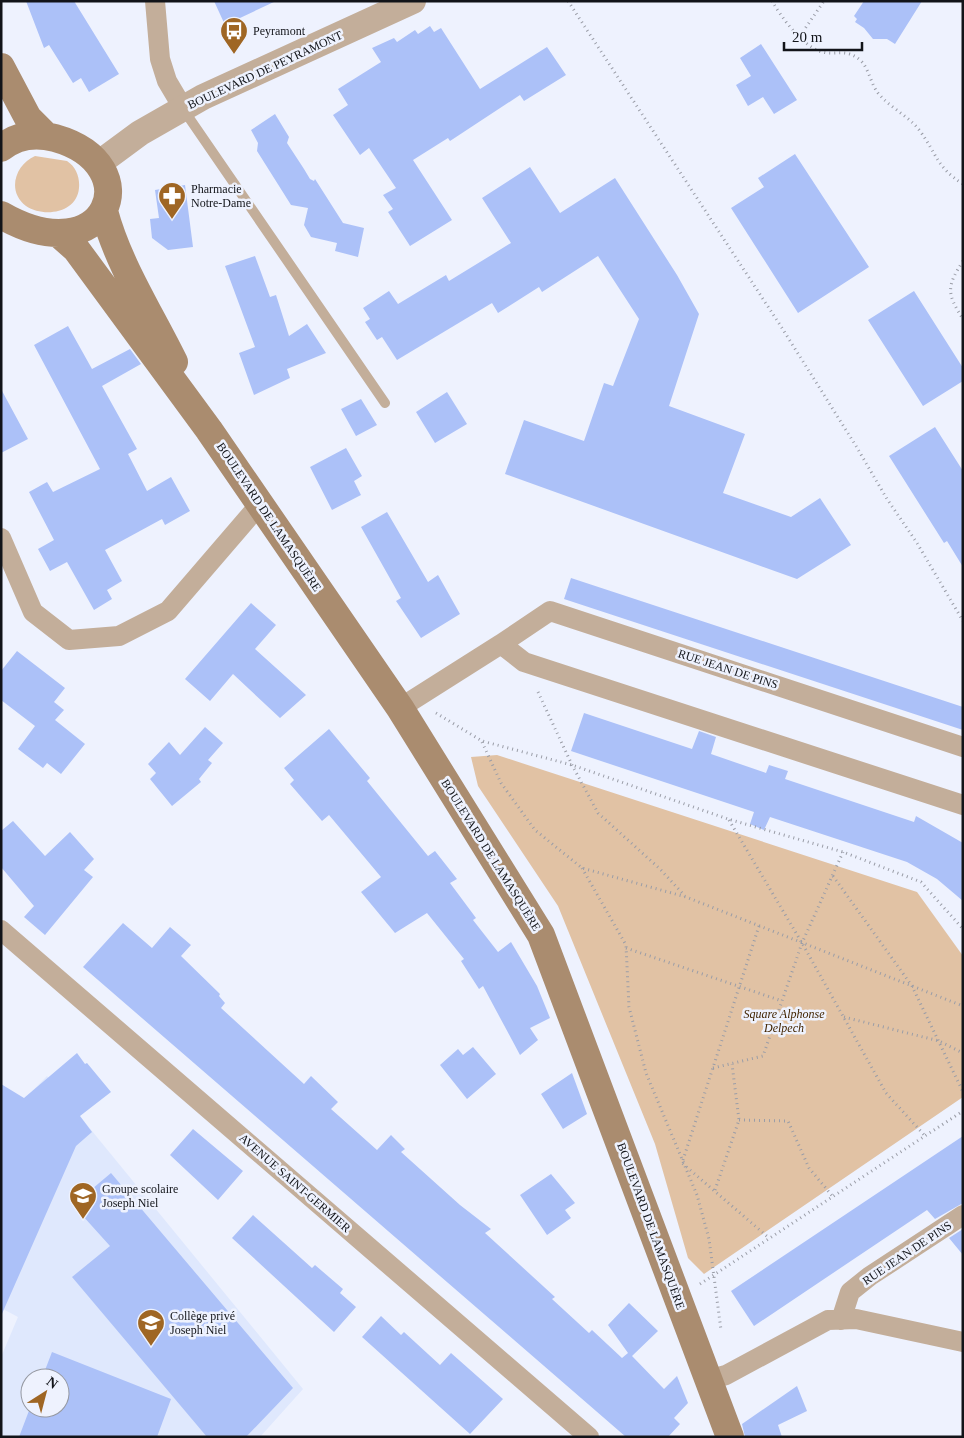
<svg xmlns="http://www.w3.org/2000/svg" width="964" height="1438" font-family="Georgia,serif">
<rect width="100%" height="100%" fill="#eef2fe"/>
<path fill="#dfe8fd" fill-rule="evenodd" d="M47 1076 303 1389 260 1437H1V1357L18 1317 1 1308 4 1120ZM30 1378H60V1408H30Z"/>
<path fill="#e1c2a4" d="M35 156 67 161C76 167 80 177 79 188 77 213 44 218 26 206 6 191 16 164 35 156Z
M497 755 917 892 963 956V1097L704 1274 688 1258 655 1144 558 906 478 786 471 757Z"/>
<path fill="#acc1f8" d="M26 1H74L119 74 89 92 81 78 73 83 49 45 44 48Z
M214 1H276L225 25Z
M864 1H922L895 44 887 39H873L864 28 855 22 857 19 854 16Z
M430 26 434 32 441 28 480 89 547 47 566 75 524 101 520 95 450 141 448 138 413 160 452 220 410 246 388 212 393 209 383 195 396 188 369 148 360 155 333 115 348 105 338 89 381 62 372 48 394 38 397 42 415 30 418 34Z
M761 44 797 100 774 114 763 97 748 106 736 85 751 76 740 58Z
M275 114 289 137 287 143 304 169 310 179 314 181 315 179 343 223 364 228 358 257 335 251 337 243 311 237 304 225 308 208 291 205 257 151 258 143 251 130Z
M795 154 869 267 798 313 731 208 764 187 758 178Z
M530 167 560 213 615 178 677 275 699 314 669 406 745 434 723 493 791 517 820 498 851 545 797 579 505 474 524 420 584 441 604 383 613 386 639 319 598 256 542 292 539 287 498 313 492 303 397 360 382 337 377 340 365 322 370 319 363 308 389 291 398 304 446 275 449 281 511 243 482 198Z
M185 185 193 247 168 250 152 238 150 219 159 218 155 190Z
M255 256 270 297 276 295 289 336 307 324 326 353 287 369 290 378 254 395 239 353 255 347 225 266Z
M914 291 963 368V381L923 406 868 320Z
M68 326 92 369 130 349 141 364 102 386 137 449 128 454 147 491 171 477 190 511 165 525 162 519 105 550 122 581 107 590 112 599 94 610 67 562 50 571 38 549 54 540 29 492 47 482 53 492 100 469 34 345Z
M1 389 28 439 1 453Z
M447 392 467 424 435 443 416 412Z
M361 399 377 425 356 436 341 409Z
M935 427 963 471V567L947 541 944 543 889 456Z
M346 448 362 476 354 481 361 495 332 510 310 467Z
M387 512 428 582 438 575 460 614 421 638 396 601 401 598 361 527Z
M571 578 963 707V730L564 599Z
M251 603 276 625 255 649 306 695 280 718 233 674 210 701 185 679Z
M17 651 65 688 54 702 64 710 55 720 85 744 61 774 47 763 43 768 18 749 35 726 1 700V671Z
M584 713 692 749 699 731 716 737 711 754 766 773 769 765 788 771 785 779 914 822 916 816 963 843V901L937 879 907 862 770 817 764 830 750 824 754 812 571 751Z
M205 727 223 743 208 760 212 763 199 779 201 782 172 806 150 779 156 773 148 764 169 742 180 755Z
M329 729 370 778 367 781 428 856 435 851 457 879 450 883 476 918 473 920 498 952 511 942 537 986 550 1018 530 1028 538 1040 520 1055 483 986 479 989 461 961 464 959 427 913 395 933 361 892 381 877 329 815 322 821 290 784 294 780 284 768Z
M13 821 45 856 70 832 94 859 84 870 93 877 45 935 24 917 34 906 1 867V831Z
M123 923 152 948 170 927 191 945 181 956 220 994 219 996 225 1003 221 1008 304 1084 311 1076 338 1102 331 1109 377 1150 391 1135 405 1149 401 1152 460 1205 491 1229 485 1233 555 1297 552 1299 589 1333 592 1330 622 1358 628 1353 608 1325 629 1303 658 1331 632 1356 664 1389 677 1376 688 1403 674 1418 680 1424 668 1437H626L83 967Z
M473 1047 496 1074 467 1099 440 1065 458 1049 463 1055Z
M77 1053 85 1064 87 1063 111 1092 80 1116 92 1132 76 1146 1 1316V1084L24 1098Z
M572 1073 587 1114 563 1129 541 1094Z
M193 1129 243 1171 218 1200 170 1155Z
M963 1136V1203L935 1219 927 1210 754 1326 731 1291Z
M111 1173 293 1388 246 1437H207L72 1277 110 1246 73 1205Z
M551 1174 575 1203 565 1210 571 1218 547 1235 520 1195Z
M253 1215 312 1268 315 1265 343 1289 340 1293 356 1307 334 1332 232 1238Z
M963 1229V1255L949 1238Z
M381 1316 401 1335 404 1332 440 1365 451 1353 503 1399 470 1434 362 1337Z
M52 1352 171 1399 157 1437H19L30 1408H60V1378H42Z
M797 1386 807 1411 778 1425 782 1437H745L742 1424Z"/>
<g fill="none" stroke-linecap="round" stroke-linejoin="round">
<path stroke="#9a9da7" stroke-width="3" stroke-dasharray="1 4" stroke-linecap="butt" d="M568 1 782 328 856 446 887 499 917 543 963 621
M772 1C782 18 800 43 819 51 835 57 846 46 862 62 869 70 871 84 878 93 890 108 909 116 920 131 937 154 936 167 963 184
M800 36 824 1
M963 261C947 286 946 293 963 319
M538 692 572 765 598 813 660 869 685 896
M436 713 482 741 572 765 728 819 843 852 921 882 963 929
M482 742 501 783 535 830 582 868 686 897 963 1006
M729 820 802 943 886 1093 926 1137
M582 868 626 945 629 1007 646 1073 697 1195 709 1239 721 1330
M833 876 912 986 963 1092
M759 926 682 1163 769 1238
M626 948 782 1001
M844 1017 939 1041 963 1053
M713 1068 763 1056 802 943 843 852
M739 1120 788 1121 809 1168 834 1198
M715 1190 739 1120 732 1064
M700 1284 963 1111"/>
<path stroke="#c3ae9a" stroke-width="10" d="M183 109 385 403"/>
<path stroke="#c3ae9a" stroke-width="20" d="M155 1 160 59 167 81 183 108
M1 538 33 612 69 640 119 636 168 611 260 504
M501 644 550 611 963 747
M400 708 501 644 524 662 963 805
M1 930 589 1437
M841 1320 850 1292 870 1276 963 1215
M708 1380 726 1375 828 1320 856 1319 963 1342"/>
<path stroke="#c3ae9a" stroke-width="26" d="M98 164 140 133 203 97 413 1"/>
<path stroke="#aa8c6f" stroke-width="28" d="M1 67 28 118 46 136
M1 148C17 135 36 133 55 138 151 165 107 276 1 215
M104 211C118 264 150 313 174 362
M59 234 76 249 209 430 400 708 541 935 730 1437"/>
</g>
<defs>
<symbol id="bus-pin" viewBox="-11 -11 22 30"><path d="M0 17L-7.5 6A9.5 9.5 0 1 1 7.5 6Z" fill="#9f6624" stroke="#eef2fe"/><path d="M-5-6H5V4H4V6H2V4H-2V6H-4V4H-5ZM-3.5-4V0h7V-4ZM-3.5 1.2v1.5H-2V1.2ZM2 1.2v1.5H3.5V1.2Z" fill="#fff"/></symbol>
<symbol id="pharmacy-pin" viewBox="-11 -11 22 30"><path d="M0 17L-7.5 6A9.5 9.5 0 1 1 7.5 6Z" fill="#9f6624" stroke="#eef2fe"/><path d="M-2-6h4v4h4v4h-4v4h-4v-4h-4v-4h4Z" fill="#fff"/></symbol>
<symbol id="school-pin" viewBox="-11 -11 22 30"><path d="M0 17L-7.5 6A9.5 9.5 0 1 1 7.5 6Z" fill="#9f6624" stroke="#eef2fe"/><path d="M0-5L7-2L0 1L-7-2ZM-4 1L0 2.5L4 1V4Q0 6-4 4Z" fill="#fff"/></symbol>
</defs>
<g fill-rule="evenodd">
<use href="#bus-pin" x="218" y="15" width="32" height="43"/>
<use href="#pharmacy-pin" x="156" y="180" width="32" height="43"/>
<use href="#school-pin" x="67" y="1180" width="32" height="43"/>
<use href="#school-pin" x="135" y="1307" width="32" height="43"/>
</g>
<g text-anchor="middle" stroke-width="5" stroke-linejoin="round" paint-order="stroke">
<g font-size="12" fill="#121419" stroke="#eef2fe" text-anchor="start">
<text x="253" y="35">Peyramont</text>
<text x="191" y="193">Pharmacie<tspan x="191" dy="14">Notre-Dame</tspan></text>
<text x="102" y="1193">Groupe scolaire<tspan x="102" dy="14">Joseph Niel</tspan></text>
<text x="170" y="1320">Collège privé<tspan x="170" dy="14">Joseph Niel</tspan></text>
</g>
<g font-size="12" fill="#121419" stroke="#eef2fe">
<text transform="translate(265 70) rotate(-25)" y="4">BOULEVARD DE PEYRAMONT</text>
<text transform="translate(269 517) rotate(56)" y="4">BOULEVARD DE LAMASQUÈRE</text>
<text transform="translate(728 669) rotate(18)" y="4">RUE JEAN DE PINS</text>
<text transform="translate(491 855) rotate(58)" y="4">BOULEVARD DE LAMASQUÈRE</text>
<text transform="translate(295 1183) rotate(41)" y="4">AVENUE SAINT-GERMIER</text>
<text transform="translate(651 1226) rotate(70)" y="4">BOULEVARD DE LAMASQUÈRE</text>
<text transform="translate(907 1253) rotate(-34)" y="4">RUE JEAN DE PINS</text>
</g>
<g font-size="12" font-style="italic" fill="#422400" stroke="#eef2fe">
<text x="784" y="1018">Square Alphonse<tspan x="784" dy="14">Delpech</tspan></text>
</g>
</g>
<rect width="964" height="1438" fill="none" stroke="#121419" stroke-width="5"/>
<g transform="translate(45 1393) rotate(36)"><circle r="24" fill="#eef2fe" stroke="#9699a2"/>
<path d="M0-4L9 19L0 12L-9 19Z" fill="#9f6624"/>
<text y="-8" font-size="14" font-weight="bold" text-anchor="middle" fill="#121419">N</text>
</g>
<path d="M784 42v8h78v-8" fill="none" stroke="#121419" stroke-width="2.5"/>
<text x="792" y="42" font-size="15" fill="#121419" stroke="#eef2fe" stroke-width="4" paint-order="stroke">20 m</text>
</svg>
